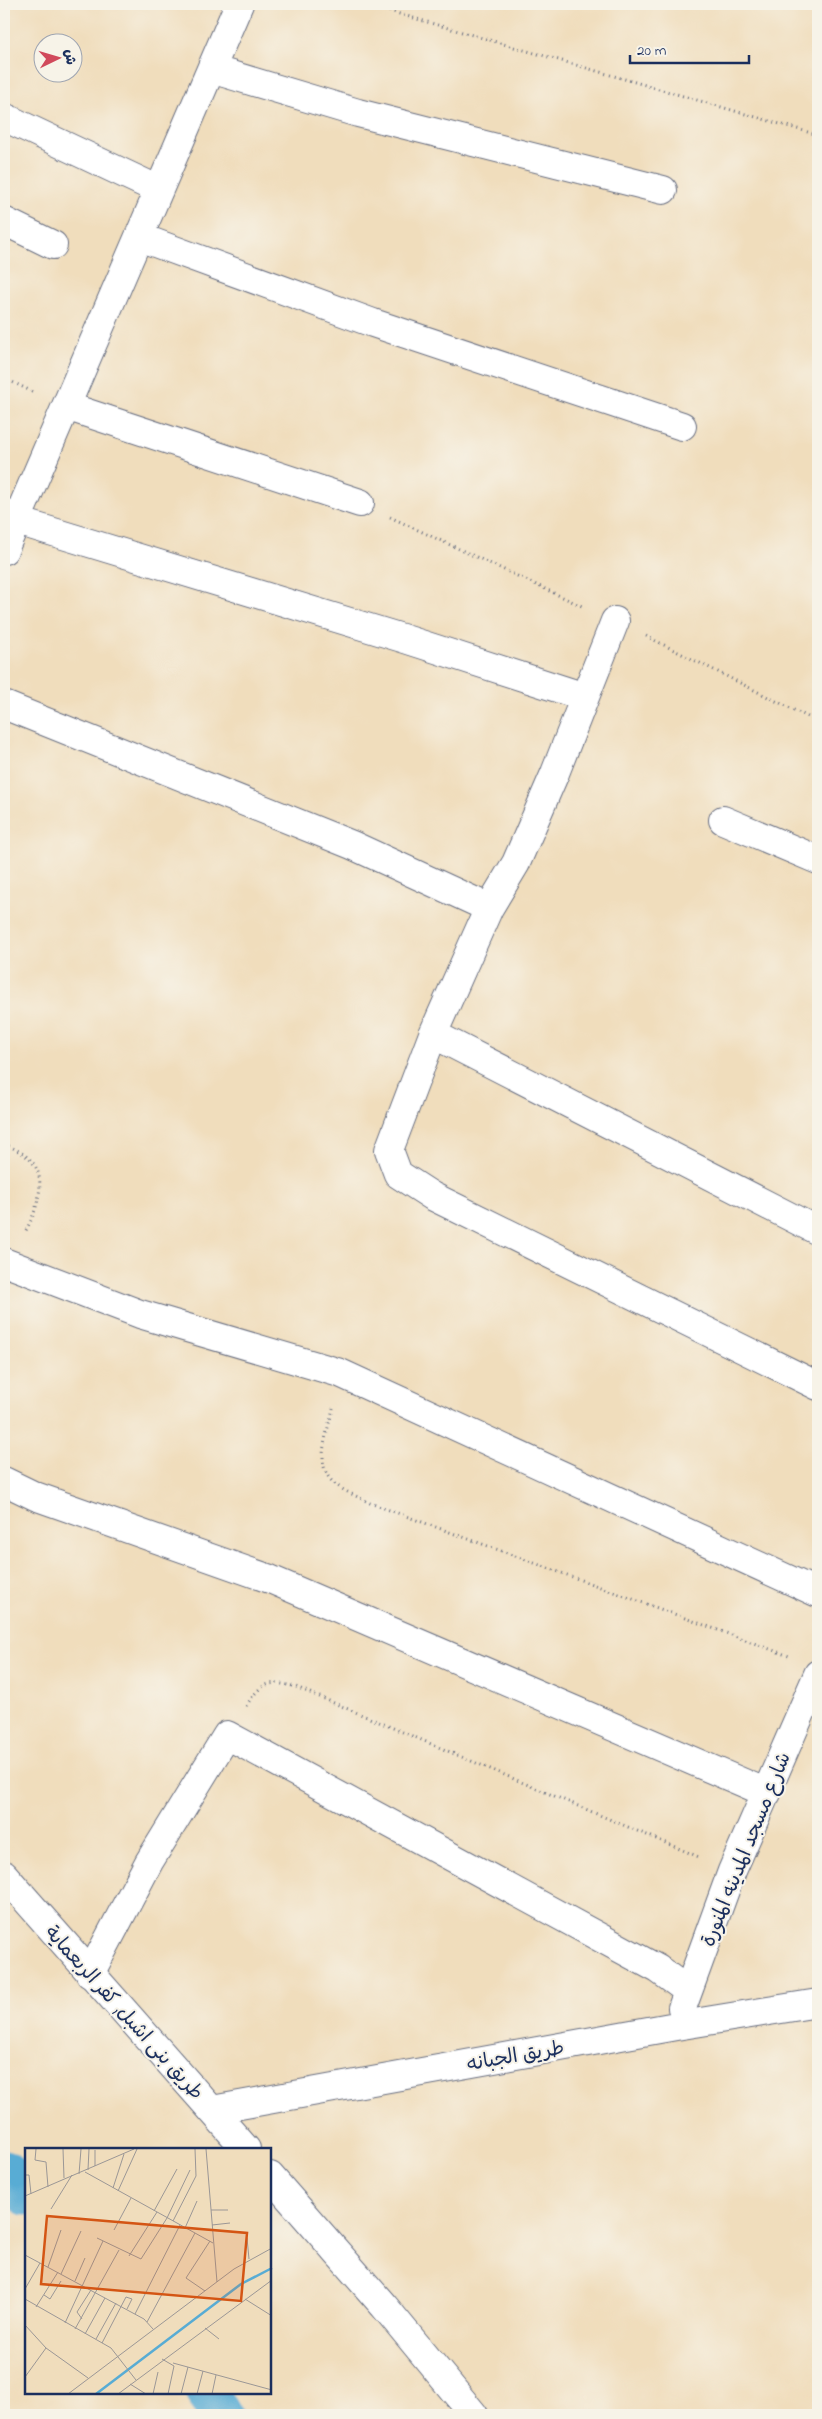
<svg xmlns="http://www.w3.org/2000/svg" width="822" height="2419" font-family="'Indie Flower','Playpen Sans Arabic',sans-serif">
<rect width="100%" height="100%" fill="#f7f3e8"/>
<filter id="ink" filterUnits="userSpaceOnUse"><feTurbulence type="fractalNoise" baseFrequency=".02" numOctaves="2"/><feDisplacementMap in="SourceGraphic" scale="10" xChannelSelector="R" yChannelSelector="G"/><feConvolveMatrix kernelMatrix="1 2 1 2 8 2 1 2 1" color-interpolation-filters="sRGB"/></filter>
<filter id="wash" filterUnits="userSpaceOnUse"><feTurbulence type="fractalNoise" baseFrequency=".0096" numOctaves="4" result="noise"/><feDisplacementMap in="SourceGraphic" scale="20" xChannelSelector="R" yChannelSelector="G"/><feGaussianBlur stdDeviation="1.12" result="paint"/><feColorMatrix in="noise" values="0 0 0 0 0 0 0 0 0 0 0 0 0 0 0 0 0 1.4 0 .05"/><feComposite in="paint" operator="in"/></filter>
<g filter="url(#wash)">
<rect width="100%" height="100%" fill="#f0ddbc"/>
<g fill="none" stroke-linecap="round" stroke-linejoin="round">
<path stroke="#58acd4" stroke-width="41" d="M4 2170 26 2195
M206 2393 222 2415"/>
</g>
</g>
<g filter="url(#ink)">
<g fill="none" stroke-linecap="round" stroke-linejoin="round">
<defs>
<path id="minor" d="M211 69 358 113 663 190
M4 117 159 190
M4 221 53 245
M139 237 373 323 682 426
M66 406 360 503
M4 517 402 638 585 697
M4 550 239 4
M615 621 555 773 516 863 489 908 433 1034 389 1150 398 1174 432 1196 818 1386
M4 705 352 845 489 908
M723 820 818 860
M433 1034 818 1231
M4 1262 140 1314 340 1373 818 1593
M4 1481 35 1496 270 1579 767 1793
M90 1974 149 1862 227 1735 658 1969 688 1991
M682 2008 732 1871 818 1674
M212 2110 676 2026 818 2003"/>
<path id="tertiary" d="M4 1875 246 2149
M270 2176 384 2306 474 2415"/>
</defs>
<use href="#minor" stroke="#666c7f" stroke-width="30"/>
<use href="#tertiary" stroke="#666c7f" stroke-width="30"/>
<path stroke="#666c7f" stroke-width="3" stroke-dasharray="1 4" stroke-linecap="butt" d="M365 4 818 135
M4 378 35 393
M390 517 584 607
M646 636 818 722
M4 1144C14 1148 26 1154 33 1163 48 1181 35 1215 25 1232
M333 1408C329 1427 316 1458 328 1476 335 1489 358 1496 370 1503L789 1656
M246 1706C262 1682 268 1680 296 1687L699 1857"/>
<use href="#minor" stroke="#fff" stroke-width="28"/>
<use href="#tertiary" stroke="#fff" stroke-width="28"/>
</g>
</g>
<g text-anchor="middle" stroke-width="4" stroke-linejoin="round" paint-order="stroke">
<g font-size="20" fill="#1b2f5e" stroke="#f7f3e8">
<text transform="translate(745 1849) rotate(-68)" y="7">شارع مسجد المدينه المنورة</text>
<text transform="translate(125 2012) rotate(48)" y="7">طريق بنى اشبل, كفر الربعماية</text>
<text transform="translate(515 2055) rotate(-10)" y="7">طريق الجبانه</text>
</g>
</g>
<g transform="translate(25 2148)">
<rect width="246" height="246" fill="#f0ddbc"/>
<path fill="none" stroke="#58acd4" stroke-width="2.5" d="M71 246 216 136 247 120"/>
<path fill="none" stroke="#9b9796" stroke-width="1" d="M11 1 10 12 21 14 23 39M38 1 39 30M181 1 192 134M70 2V18M63 22 64 1M60 24 188 95M54 26 56 1M0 27H4L6 46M88 40 99 6M93 43 112 1M0 48 109 1M26 61 47 27M186 62H203M129 63 152 21M148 73 171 28 170 1M187 77 205 75M160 80 172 53M89 82 106 50M72 90 116 111 142 70 165 22M222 90 224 111M0 107 119 171 128 181M104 108 132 64M23 119 36 82M36 126 56 83M50 133 60 110M0 141 15 115M180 143 161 130 185 93M19 147 25 151 36 133M0 151 86 200 111 232M220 151 247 168M11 159 33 124M110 166 155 77M57 171 52 164 66 142M122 174 170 85M40 175 78 93M0 177 21 200 63 230M180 180 194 191M50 181 94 102M60 186 80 150M71 191 91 155M77 195 101 149 107 151 102 161M137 211 149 218 143 246M148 215 247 242M0 229 21 200M105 236 121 246M43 246 209 121 247 100M93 246 247 132M128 246 133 224M156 246 163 219M172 246 178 223M187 246 191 227"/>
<path fill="#d45514" fill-opacity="0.15" stroke="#d45514" stroke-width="2.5" d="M22 68 222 85 216 153 16 136Z"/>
<rect width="246" height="246" fill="none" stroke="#1b2f5e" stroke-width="2.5"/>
</g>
<rect width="822" height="2419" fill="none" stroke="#f7f3e8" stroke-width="20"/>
<g transform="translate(58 58) rotate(85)"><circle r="24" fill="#f7f3e8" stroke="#9fa5b1"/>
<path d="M0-4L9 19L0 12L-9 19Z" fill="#d1495b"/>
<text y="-8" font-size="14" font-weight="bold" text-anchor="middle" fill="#1b2f5e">ش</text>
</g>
<path d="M630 55v8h119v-8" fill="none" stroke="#1b2f5e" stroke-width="2.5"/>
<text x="637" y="55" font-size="15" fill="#1b2f5e" stroke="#f7f3e8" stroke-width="4" paint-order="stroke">20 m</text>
</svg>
